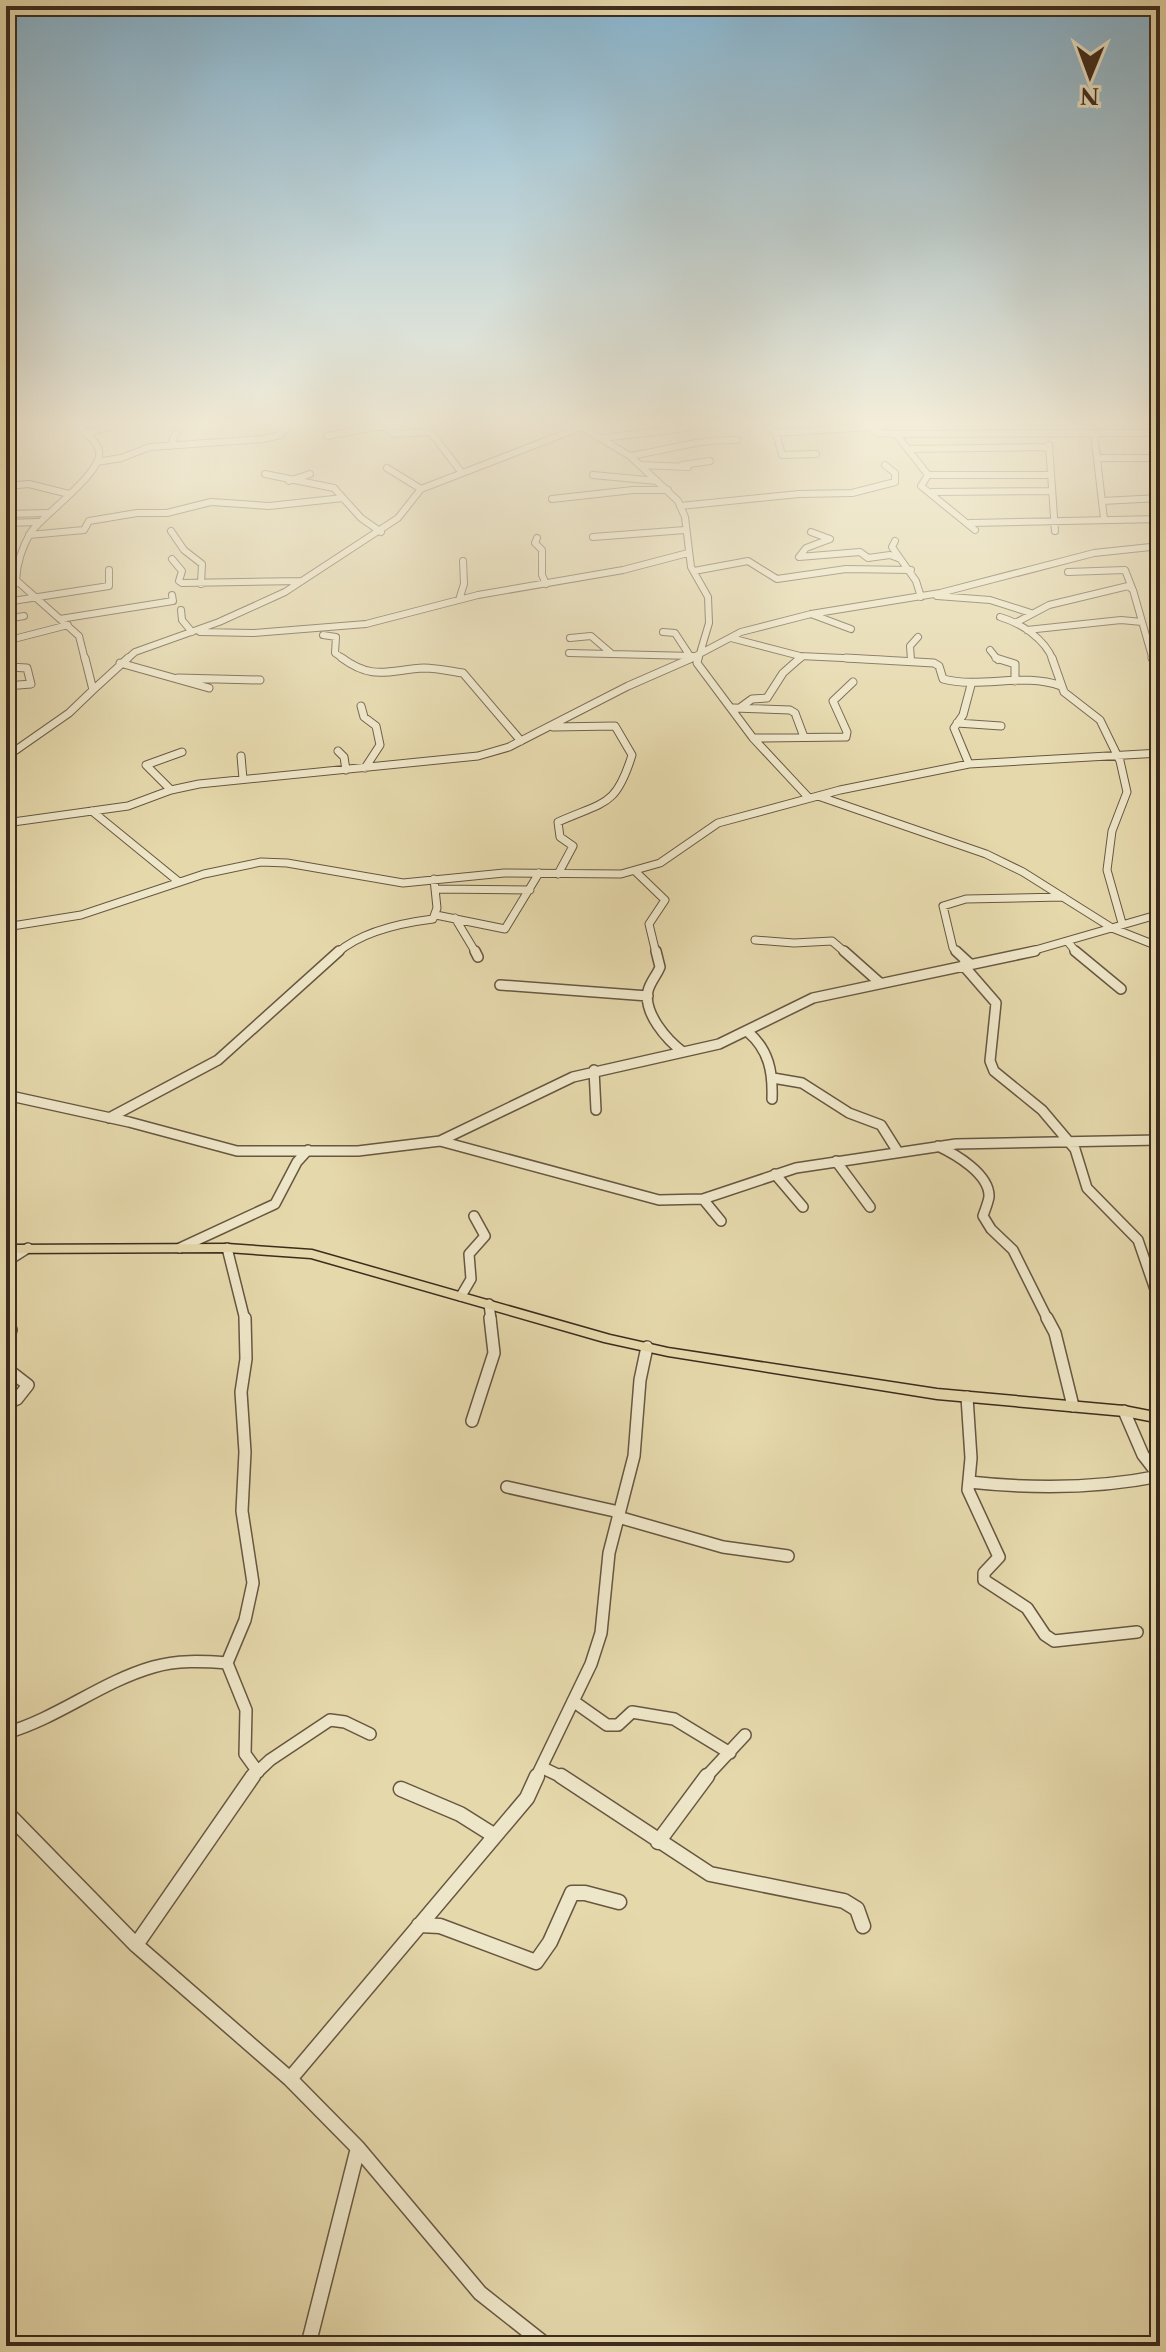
<svg xmlns="http://www.w3.org/2000/svg" width="1166" height="2352" font-family="'Libre Caslon Text',serif">
<rect width="100%" height="100%" fill="#e5d8ab"/>
<filter id="stains"><feTurbulence type="fractalNoise" baseFrequency=".0025" numOctaves="4"/><feColorMatrix values="0 0 0 0 .2 0 0 0 0 .09 0 0 0 0 .02 0 0 0 .5 -.17"/></filter>
<radialGradient id="worn" r=".72"><stop offset=".6" stop-color="#630" stop-opacity="0"/><stop offset="1" stop-color="#630" stop-opacity=".3"/></radialGradient>
<g fill="none" stroke-linecap="round" stroke-linejoin="round">
<defs>
<path id="minor-far4" d="M79 426C85 433 97 441 99 451 104 472 44 514 31 532 22 547 17 563 16 580L79 636 85 660
M426 426 462 473
M580 426 630 456 678 501 685 517 691 567 708 597 709 623 698 660
M767 426 776 433 782 455 816 454
M870 426 877 433 896 434 1160 433
M85 433 113 426
M776 433 884 426
M1094 433 1104 519
M896 434 928 475 921 486 975 530
M327 436 375 427H384L395 434 430 432
M602 438 687 428
M1049 445 1055 531
M170 446 176 433
M909 449 1049 447
M630 456C669 450 697 439 737 440
M1099 458H1160
M97 462 121 458 150 447 263 439 280 435 288 426
M641 465 688 467
M682 465 710 461
M387 468 421 489
M265 474 334 488 361 518 381 532
M593 475 657 481
M928 475H1049
M289 481 310 474
M6 486 29 484 69 494
M932 492 1051 491
M552 499 633 490H668
M1102 501 1160 498
M680 506 799 494 852 493 895 482V473L885 465
M6 514 47 513
M6 523 38 522
M970 523 1160 519
M171 531 184 550 202 564 201 584
M811 532 830 539 806 548 799 557 860 552 868 558 890 555 898 558
M29 535 84 530 89 521 137 513H167L211 502 269 506 343 498
M593 537 685 530
M537 538 535 543 542 550V575L546 584
M895 541 892 547 916 581 921 597
M172 559 182 571 179 581 182 583 301 581
M694 571 748 561 777 579 846 569 911 570
M1068 572 1125 570 1132 588
M6 585 19 583
M937 596 990 600 1031 613
M459 600 464 584 463 561
M6 602 109 586V570
M181 610 182 620 192 632
M811 614 851 629
M1000 617C1021 623 1045 639 1053 660
M6 619 24 616
M60 619 173 601 172 595
M1017 622 1049 605 1128 586 1133 590 1153 660
M1027 630 1121 620 1142 622
M200 632 253 633 366 624 478 595 623 570 688 553
M663 632 675 633 690 656
M323 635 336 637 335 653 345 660
M570 638 591 636 612 654
M731 638 800 656 885 660
M6 641 68 625
M990 650 998 660
M569 653 694 656
M126 660 135 652 219 622 285 592 398 518 421 489 584 426
M688 660 741 632 811 614 940 593 1094 553 1160 546
M798 660 802 657
M911 660 910 646 918 637"/>
<path id="minor-far3" d="M342 658C373 681 389 670 424 668 436 668 450 671 463 673L521 741
M698 658 697 663 753 738 809 798
M846 658 934 663 939 666 943 679C982 689 1023 672 1061 686
M996 658 1015 664V681
M1052 658 1064 692 1100 720 1120 761 1127 792 1112 831 1107 870 1122 923
M1152 658 1160 674
M6 661 9 667 27 668 31 684 6 686
M120 663 209 688
M178 678 260 680
M93 690 128 658
M361 706 364 717 376 726 380 745 365 768
M741 707 752 699 767 698 783 673 800 658
M733 708 790 710 795 713 804 737
M957 723 1001 726
M553 727 615 726 632 755C616 807 605 801 558 822L560 837 573 846 558 874
M753 738 846 737 847 732 833 701 853 682
M338 751 344 757 346 770
M241 756 243 779
M6 757 69 713 93 690 85 658
M969 764 954 728 963 715 971 685
M171 790 146 765 182 752
M818 796 986 854 1023 872 1112 928 1160 947
M92 811 179 882
M6 823 128 806 171 790 199 784 478 756 509 747 628 686 692 658
M636 872 665 900 649 924 656 953
M436 889 530 890
M436 915 505 929 539 873
M455 918 476 953
M6 927 81 915 204 874 261 862 287 863 403 883 504 873 621 874 660 863 718 823 840 790 969 764 1160 753
M755 940 794 943 832 941 846 953
M1068 942 1077 953
M337 953C362 931 401 923 433 919L437 908 434 879
M958 953 953 948 943 906 966 899 1063 897
M1025 953 1160 914"/>
<path id="minor-far2" d="M475 951 478 957
M656 951 660 967C657 975 650 982 648 991 643 1013 667 1040 683 1052
M844 951 880 983
M956 951 970 964
M1075 951 1121 989
M963 965 996 1003 990 1061 994 1071 1042 1110 1075 1149 1087 1188 1138 1240 1160 1304
M500 985 648 996
M748 1032C769 1050 773 1072 772 1099
M594 1070 596 1110
M773 1078 802 1083 849 1113 881 1125 898 1152
M1156 1081 1160 1082
M6 1095 129 1122 237 1151H358L440 1141 573 1077 719 1044 813 998 1035 951
M109 1118 218 1060 339 951
M440 1141 659 1200 703 1199 796 1168 956 1144 1160 1140
M938 1146C955 1154 990 1174 989 1197 988 1203 985 1210 983 1216L991 1229 1013 1250 1048 1320
M836 1161 870 1207
M775 1174 803 1207
M703 1199 721 1221
M180 1248 275 1204 297 1162 308 1150
M227 1248 245 1320
M6 1262 28 1248
M461 1296 471 1279 469 1254 485 1236 474 1216
M489 1304 491 1320"/>
<path id="minor-far1" d="M245 1318 246 1359 241 1392 245 1452 242 1511 253 1583 245 1620 227 1663 246 1710 245 1754 258 1772
M1047 1318 1055 1333 1073 1406
M6 1319 11 1330 6 1340
M6 1368 28 1385 17 1399 6 1404
M967 1397 971 1458 968 1490 999 1557 984 1573V1580L1027 1608 1045 1635 1054 1641 1137 1632
M1124 1411 1143 1455 1160 1477
M472 1421 494 1353 490 1318
M969 1482C1034 1489 1096 1489 1160 1476
M507 1487 619 1512
M1160 1497V1513
M618 1517 723 1547 788 1556
M573 1701 607 1725H618L632 1712 674 1719 730 1753
M6 1733C58 1718 101 1682 153 1667 177 1660 202 1661 227 1663
M543 1768 564 1778
M251 1778 270 1760 330 1720 345 1722 370 1734
M536 1778 591 1664 601 1633 609 1553 634 1456 640 1380 647 1347
M705 1778 745 1735"/>
<path id="minor" d="M561 1776 710 1874 844 1901 857 1909 863 1926
M401 1789 460 1814 495 1836
M6 1812 136 1945 290 2079 358 2148 480 2293 547 2346
M658 1842 707 1776
M419 1925 440 1926 536 1962 550 1942 572 1893H585L619 1902
M136 1945 253 1776
M290 2079 527 1798 537 1776
M308 2346 358 2148"/>
<path id="major" d="M227 1244 312 1250 610 1335 668 1348 937 1389 1124 1406 1160 1413V1423L1124 1416 937 1399 668 1356 604 1342 311 1258 227 1252 6 1253V1245Z"/>
</defs>
<use href="#minor-far4" stroke="#675741" stroke-width="8"/>
<use href="#minor-far3" stroke="#675741" stroke-width="9"/>
<use href="#minor-far2" stroke="#675741" stroke-width="12"/>
<use href="#minor-far1" stroke="#675741" stroke-width="14"/>
<use href="#minor" stroke="#675741" stroke-width="17"/>
<use href="#major" stroke="#3d2c1e" stroke-width="3"/>
<use href="#minor-far4" stroke="#eee6c8" stroke-width="6"/>
<use href="#minor-far3" stroke="#eee6c8" stroke-width="7"/>
<use href="#minor-far2" stroke="#eee6c8" stroke-width="9"/>
<use href="#minor-far1" stroke="#eee6c8" stroke-width="11"/>
<use href="#minor" stroke="#eee6c8" stroke-width="14"/>
<use href="#major" fill="#e5d8ab" fill-rule="evenodd"/>
</g>
<linearGradient id="sky" x2="0" y2="1"><stop stop-color="#87b6d2"/><stop offset="0.56" stop-color="#f3edd9"/><stop offset="1" stop-color="#f3edd9" stop-opacity="0"/></linearGradient>
<rect width="1166" height="755" fill="url(#sky)"/>
<rect width="1166" height="2352" fill="none" stroke="#e5d8ab" stroke-width="32"/>
<rect x="8" y="8" width="1150" height="2336" fill="none" stroke="#3d2c1e" stroke-width="4"/>
<rect x="16" y="16" width="1134" height="2320" fill="none" stroke="#3d2c1e" stroke-width="2"/>
<g transform="translate(1090 76) rotate(181)" stroke="#eee6c8" stroke-width="6" paint-order="stroke">
<path d="M0-6L14 30L0 20L-14 30Z" fill="#3d2c1e"/>
<text y="-12" font-size="22" font-weight="bold" text-anchor="middle" fill="#3d2c1e">N</text>
</g>
<rect width="100%" height="100%" filter="url(#stains)"/>
<rect width="100%" height="100%" fill="url(#worn)"/>
</svg>
